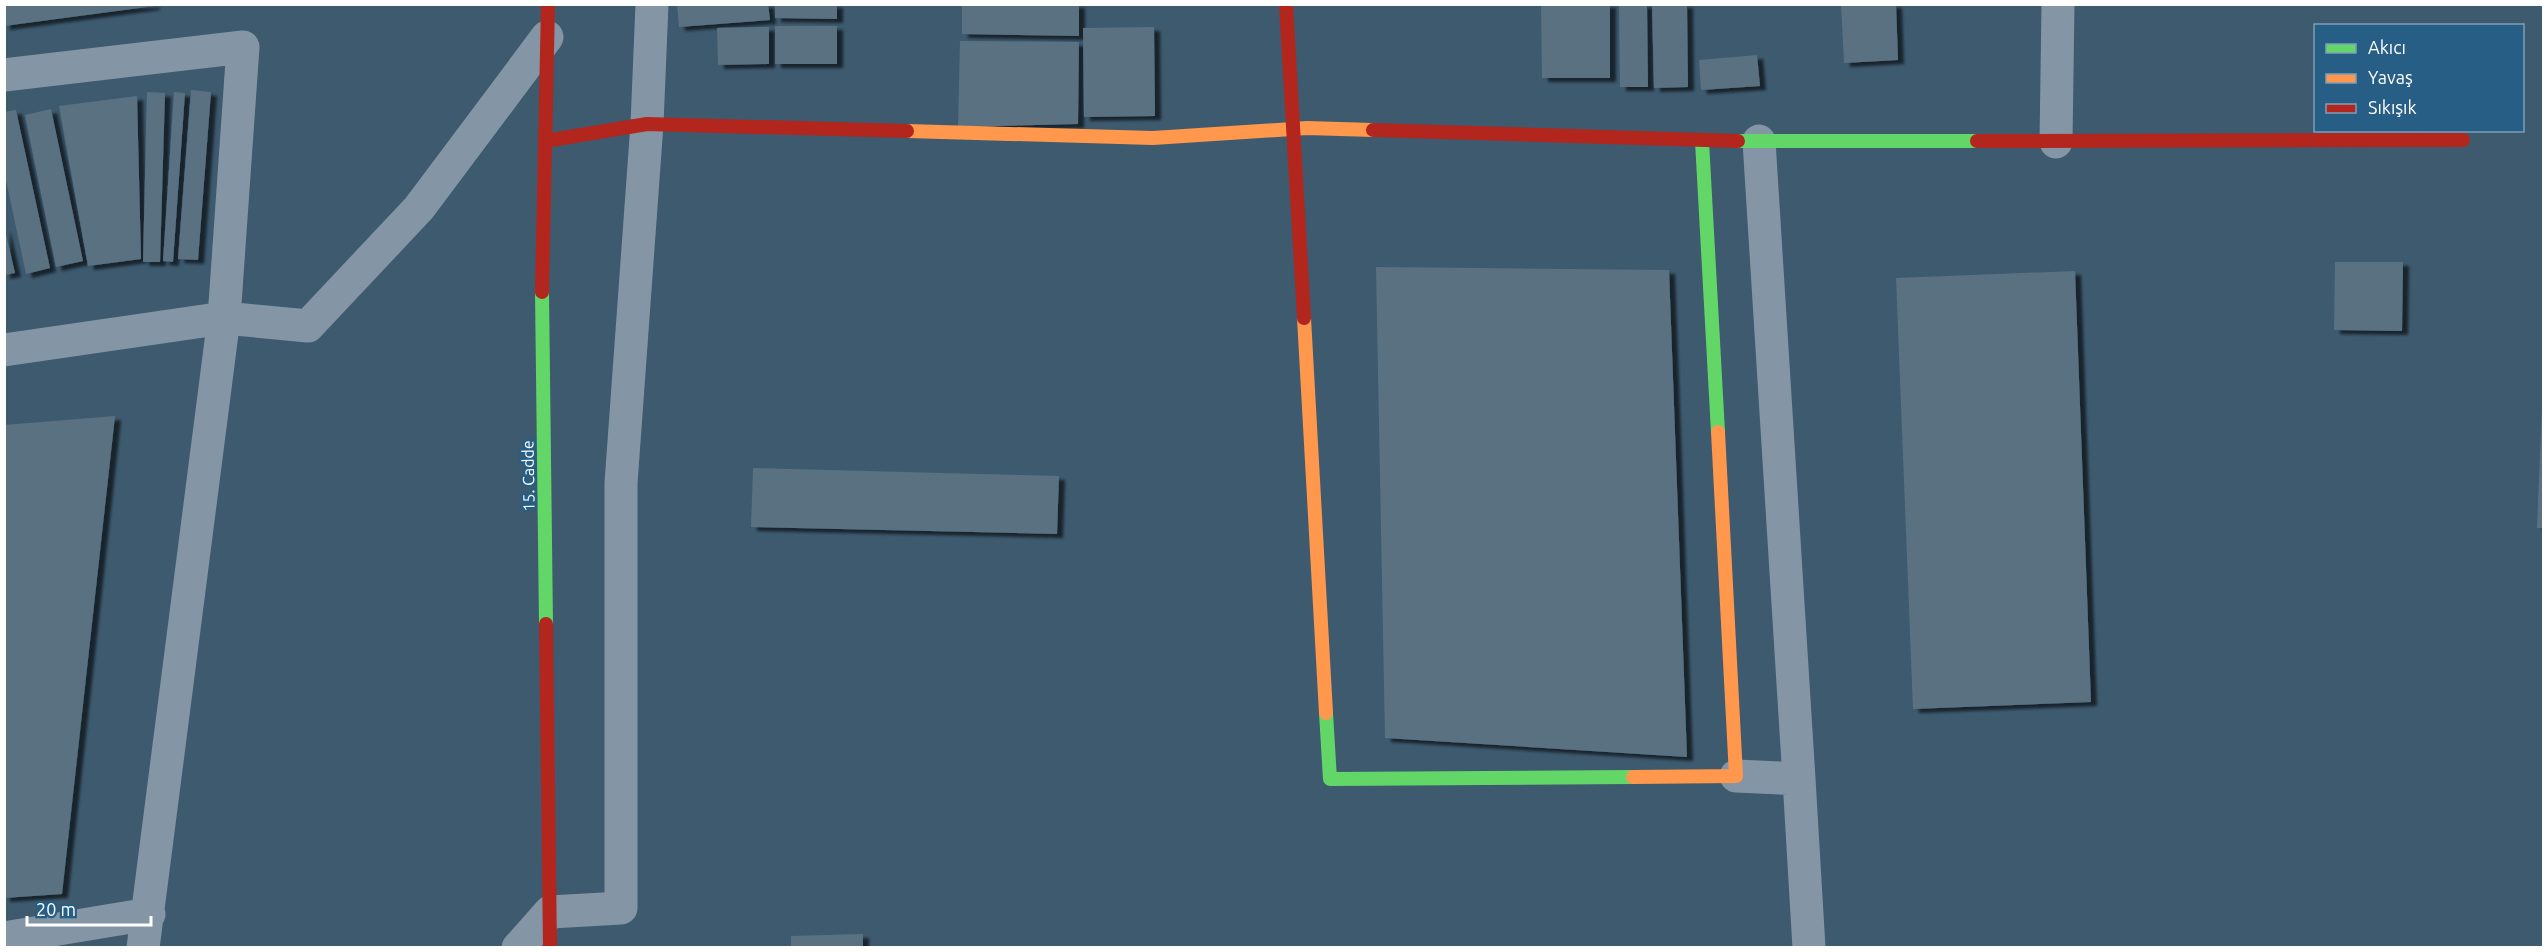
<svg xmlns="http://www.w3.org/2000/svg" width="2548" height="952" font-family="Ubuntu,sans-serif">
<defs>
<filter id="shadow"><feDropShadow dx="6" dy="4" stdDeviation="1.5" flood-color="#0009"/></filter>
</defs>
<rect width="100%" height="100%" fill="#3d5a6f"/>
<path fill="#5a7182" filter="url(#shadow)" d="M4 4H154V6L4 26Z
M677 4H768L770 20 679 27Z
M775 4H837V19L775 18Z
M962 4H1079V36L962 34Z
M1541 4H1610V78H1542Z
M1619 4H1647L1648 87H1620Z
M1652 4H1687L1688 87 1654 88Z
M1841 4H1896L1898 60 1844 63Z
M775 26H837V64H775Z
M769 27V64L718 65 717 28Z
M1154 27 1155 116 1084 117 1083 28Z
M960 41 1079 42 1078 124 958 127Z
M1757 55 1760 86 1701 90 1699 60Z
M191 90 211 92 198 260 178 259Z
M147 92 165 93 160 262H143Z
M174 92 185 93 173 262 163 261Z
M137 96 141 259 88 266 59 106Z
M51 109 83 261 56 267 25 115Z
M16 110 50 268 26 274 4 171V112Z
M4 226 15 273 4 275Z
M2335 262H2403L2402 331 2334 330Z
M1376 267 1669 270 1687 757 1385 738Z
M2075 271 2091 702 1913 709 1896 278Z
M2542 408H2544V528H2537Z
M115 416 62 894 4 898V425Z
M753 468 1059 476 1057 534 751 527Z
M863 934V948H791V936Z"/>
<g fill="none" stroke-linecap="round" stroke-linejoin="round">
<path stroke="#8496a5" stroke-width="33" d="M4 75 243 47 224 318 4 350
M1759 141 1799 779
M2056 142 2058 4
M1736 776 1799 779 1809 948
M4 938 149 914
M143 948 224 318 308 326 419 208 547 37
M518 948 550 912 621 908V483L647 124 652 4"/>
<path stroke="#63d668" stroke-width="14" d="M1702 141 1718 432
M1738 141H1977
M542 292 546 624
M1326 713 1330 779 1633 777"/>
<path stroke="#ff974d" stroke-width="14" d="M907 131 1153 138 1307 128 1373 130
M1304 318 1326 713
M1633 777 1736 776 1718 432"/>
<path stroke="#b3261e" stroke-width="14" d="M1286 4 1304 318
M1373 130 1738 141
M545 141 647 124 907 131
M1977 141 2463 140
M542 292 548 4
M546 624 550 948"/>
</g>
<g text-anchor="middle" stroke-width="5" stroke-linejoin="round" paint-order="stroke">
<g font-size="16" fill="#fff" stroke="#275e85">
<text transform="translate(528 476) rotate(-91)" y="6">15. Cadde</text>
</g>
</g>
<rect width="2548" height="952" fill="none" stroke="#ffffff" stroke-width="12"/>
<rect x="2314" y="24" width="210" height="108" fill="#275e85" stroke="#7d9eb6" stroke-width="1.5"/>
<rect x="2326" y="44" width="30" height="9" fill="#63d668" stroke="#7d9eb6" stroke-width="1.5"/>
<text x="2368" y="54" font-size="18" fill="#ffffff">Akıcı</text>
<rect x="2326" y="74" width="30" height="9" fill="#ff974d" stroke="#7d9eb6" stroke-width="1.5"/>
<text x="2368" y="84" font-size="18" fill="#ffffff">Yavaş</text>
<rect x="2326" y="104" width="30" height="9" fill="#b3261e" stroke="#7d9eb6" stroke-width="1.5"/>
<text x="2368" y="114" font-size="18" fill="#ffffff">Sıkışık</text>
<path d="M27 916v9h124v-9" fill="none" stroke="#ffffff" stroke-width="3"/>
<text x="36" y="916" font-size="18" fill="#ffffff" stroke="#275e85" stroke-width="4.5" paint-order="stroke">20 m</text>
</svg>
